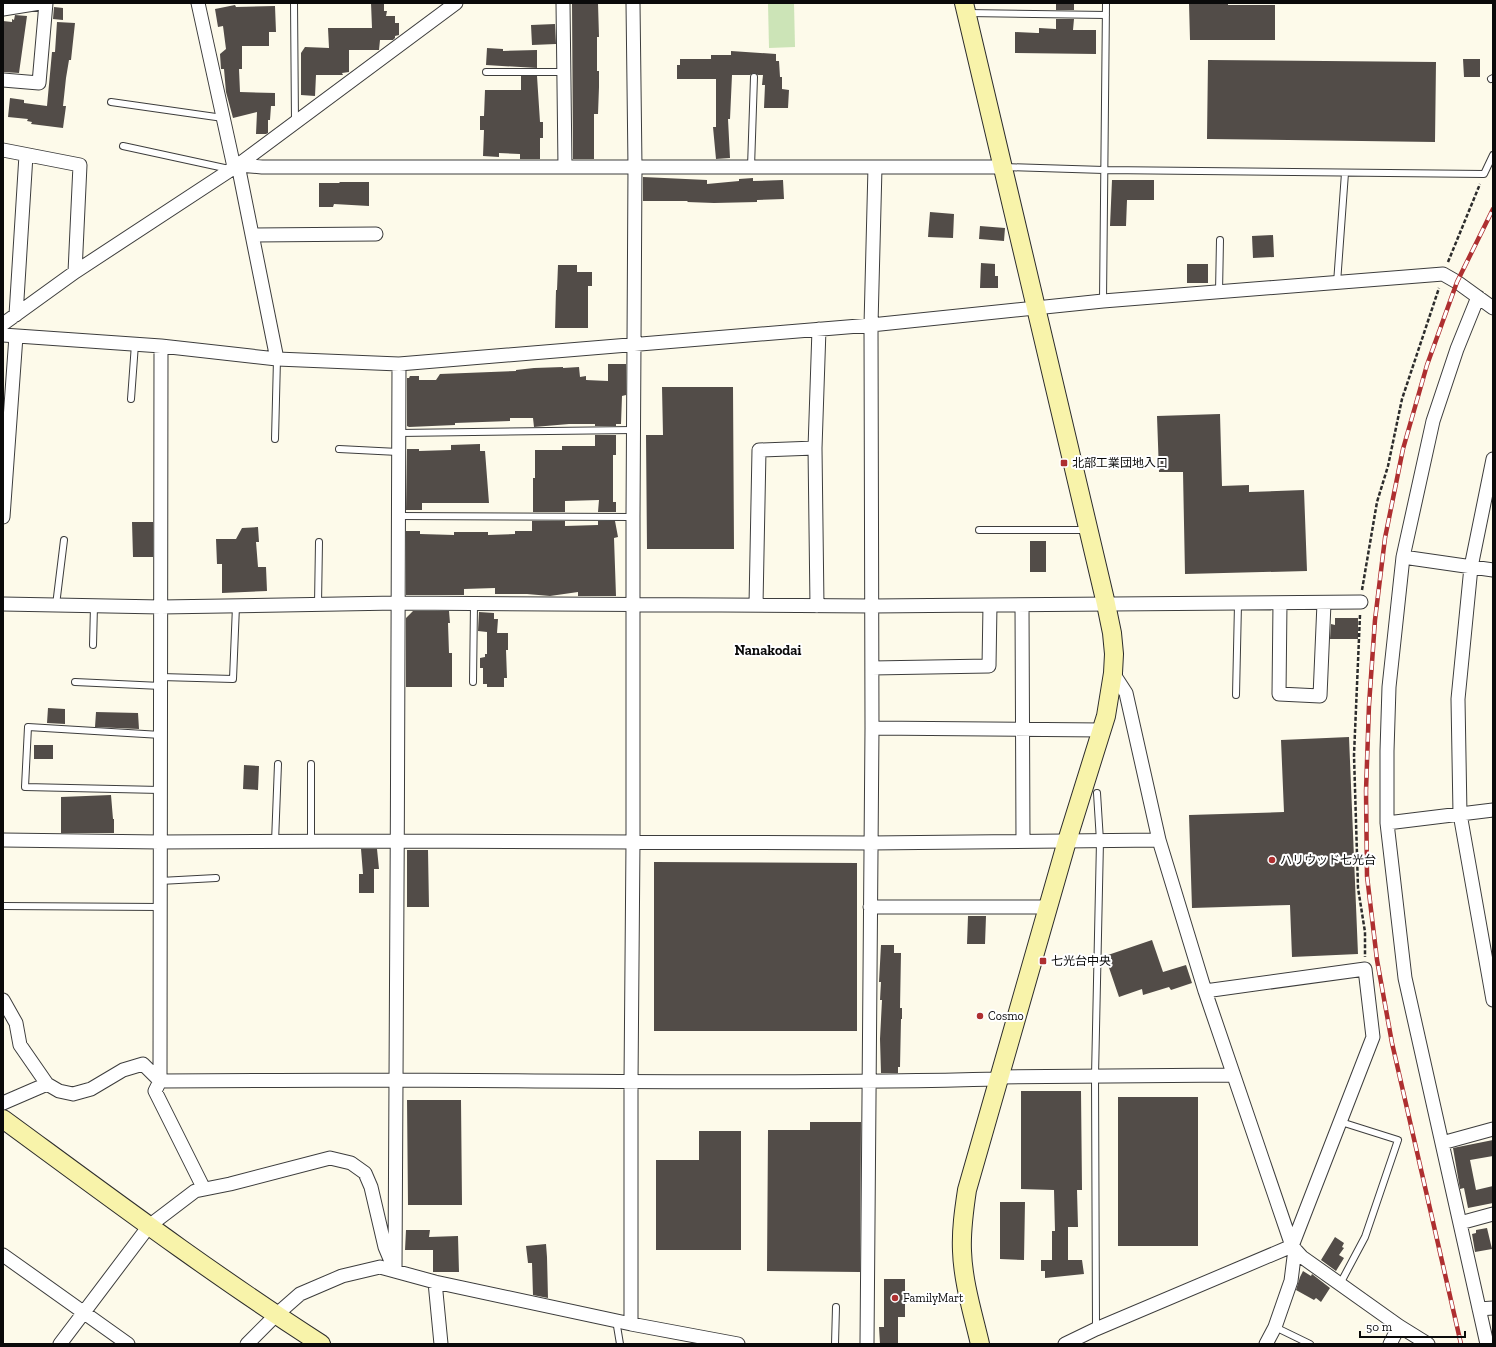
<svg xmlns="http://www.w3.org/2000/svg" width="1496" height="1347" font-family="'Zilla Slab','Noto Sans JP',serif">
<rect width="100%" height="100%" fill="#fdfaea"/>
<path fill="#cce4b7" d="M768 3H794L795 47 769 48Z"/>
<path fill="#524c48" d="M371 3H384V11H387L386 16H395V23H399V35L395 36V38L393 40H380L379 50H349V72L342 73 343 75H316L315 96 301 95V53L305 47 329 48 328 28H372Z
M572 3H598L599 37H597V71H599V87L598 114H594V159H573Z
M1056 3H1074V10H1056Z
M1189 3H1228V5H1275V40H1190Z
M235 5 236 7 275 6 276 32H269V46H242V69H239L240 92 275 93V106H271L270 120H268V133L266 134H256L257 112 233 118 226 92 224 69H221L220 54 226 49 223 26 218 27 215 9Z
M54 7 63 8V20L53 19Z
M15 15 27 16 19 73 3 72V21L12 22V19L14 20Z
M1056 19H1074L1073 30H1096V54L1015 53V32L1037 33H1039V28L1056 29Z
M57 22 75 23 71 60H69L66 78 63 106H66L63 128 31 124 32 122 27 121 28 119 8 117 10 98 24 100V103L47 106 52 52H55Z
M555 24 556 44 532 45 531 25Z
M487 48 503 49V51L537 50V68L486 65Z
M731 51 776 54V61H779L780 77H782V89L789 90 788 108H764L765 85H762L763 75H758L754 73 750 75H732L730 119H728L730 158 716 159 713 127H716V79H677V65H680V59H711V55H731Z
M1463 59H1480V77H1464Z
M1208 60 1436 62 1435 142 1207 139Z
M521 76H537L540 122H543V138H540V159H520V154L499 153V157L483 156 484 130H480V116H484L485 90H521Z
M643 177 707 180V184L739 181V179L753 178V181L783 180 784 199 757 200V202L714 203 687 202 688 201H643Z
M1112 180H1154V200H1127L1126 226H1110Z
M340 182H369V206L334 204 333 207H319V183H339Z
M930 212 954 214 953 238 928 237Z
M980 226 1005 228 1004 241 979 239Z
M1273 235 1274 257 1253 258 1252 236Z
M981 263 995 264V276H998V288H980Z
M1187 264H1208V283H1187Z
M558 265H577V272H592V286H588V328H555L556 290H557Z
M608 364H626V395L622 396 621 424H616V426H595V424H569L534 427 533 418H510V421L455 423V425L409 427 407 426V378H409L410 376H419V380H436L440 374 516 371V370L534 368 563 367V368L579 367 580 377 586 376V380L608 381Z
M662 387H733L734 549H647L646 435H663Z
M1220 414 1222 486 1249 485V492L1304 490 1307 571 1185 574 1183 472H1159L1157 416Z
M595 435H616V455H613V502H616V512H598L599 500 565 501V512H533V478H535V450H562V446H595Z
M480 444V451H485L489 503H422V510H406L407 449H419V451L451 450V445Z
M532 521H565V526L598 525V521H615L618 537 614 538 616 596H578V592L550 596 527 594H495V588L464 589V595H406V531H420V534L454 535V532H488V535L515 534V531H532Z
M132 522H153V557H133Z
M258 527 259 542H256L258 567H266L267 591 222 593V564H217L216 539H236L242 528Z
M1030 541H1046V572H1030Z
M413 611H449L450 623H448L449 653H452V687H406V618Z
M479 612 494 613V619H498L497 633H508V650H506L507 678H504V687H487V684H483V668H480V658L485 657V654H487V632L478 631Z
M1335 618H1358V639H1330L1331 624 1335 625Z
M48 708 65 709V724L47 723Z
M96 712 138 713 139 729 95 727Z
M1349 737 1358 954 1292 957 1290 905 1192 908 1189 815 1284 812 1281 740Z
M34 745H53V759H34Z
M244 765 259 766 258 790 243 789Z
M111 795 113 819H114V833H61V797Z
M361 849H377L379 869H374V893H359V874H363Z
M407 850H428L429 907H407Z
M654 862 857 863V1031H654Z
M968 916H986L985 944H967Z
M1152 940 1163 972 1186 965 1192 983 1171 990 1169 987 1143 995 1142 989 1119 997 1105 956Z
M881 945H894V953H901L900 1008H902V1019H901L900 1067H898V1073H881L880 1039 882 1000H880L881 982H879Z
M1021 1091H1081L1082 1190H1077L1078 1227H1068V1260H1082L1084 1274 1045 1278V1271H1041V1260H1052V1231H1055L1054 1190 1021 1189Z
M1118 1097H1198V1246H1118Z
M407 1100H461L462 1205H408Z
M810 1122H861L860 1272 767 1271 768 1130H810Z
M699 1131H741V1250H656V1160H699Z
M1493 1140V1156L1470 1160 1476 1190 1493 1186V1203L1468 1208 1464 1188 1460 1189 1453 1148Z
M1000 1202H1025L1024 1260 1000 1259Z
M1487 1228 1492 1249 1475 1252 1472 1234 1476 1233V1230Z
M406 1230H430L429 1237 458 1236 459 1272H433V1250H405Z
M1335 1237 1344 1243 1342 1247 1344 1248 1339 1255 1344 1258 1336 1271 1321 1260Z
M546 1244 547 1257 548 1298 533 1295 532 1263H528L526 1246Z
M1303 1271 1311 1276 1312 1274 1330 1288 1321 1302 1316 1298 1314 1300 1296 1290 1300 1277Z
M884 1279H905V1317H898V1344H880L879 1327H884Z"/>
<g fill="none" stroke-linecap="round" stroke-linejoin="round">
<defs>
<path id="lane" d="M294 3 295 122
M968 13 1106 15
M486 72H564
M1491 79 1493 78
M111 102 223 118
M123 146 229 169
M751 167 754 77
M1004 167 1104 170 1484 174 1493 155
M1337 283 1345 173
M1219 292 1220 240
M1103 301 1106 3
M131 399 135 344
M399 433 633 430
M275 439 277 359
M339 449 398 452
M398 516 633 517
M979 530H1087
M318 604 319 542
M56 605 64 540
M93 645 94 606
M161 677 233 679 236 606
M75 682 161 686
M473 682 474 604
M1236 695 1238 604
M160 790 25 787 28 727 161 735
M275 842 278 764
M311 842V764
M160 881 216 878
M3 906 160 907
M1340 1284 1365 1237 1398 1140 1341 1122
M616 1320 620 1344
M1275 1327 1310 1344
M1096 1329 1095 1076 1100 841 1097 793
M835 1344 836 1307"/>
<path id="street" d="M198 3 234 167
M563 3 565 167
M3 9 40 3
M3 80 39 83 46 3
M3 150 80 165 75 272
M238 165 262 167H1003
M238 165 277 359
M252 235 376 234
M1478 297 1457 349 1433 421 1403 557 1389 687 1387 751V823L1405 978 1487 1344
M16 315 26 155
M3 324 75 272 238 165 456 3
M3 335 161 346 277 359 399 364 871 325 1103 301 1443 274 1457 282 1493 308
M161 346 160 1081 155 1091 204 1189
M1493 459 1471 567 1458 699 1460 814 1493 1000
M3 517 16 336
M1403 557 1493 570
M1280 603 1279 694 1320 696 1324 603
M3 604 161 607 397 603 872 606 1361 602
M756 605 759 450 815 448
M1022 605 1023 841
M817 606 815 448 819 329
M872 668 989 666 990 605
M1113 673 1126 693 1159 840 1205 991 1292 1246 1302 1257 1399 1326 1428 1344
M872 728 1102 730
M1387 823 1493 810
M3 840 160 842 397 841 870 843 1159 840
M870 907H1048
M3 1000 16 1023 20 1045 47 1084 59 1091 73 1094 91 1089 123 1070 143 1064 160 1081C239 1081 317 1080 396 1080 597 1081 798 1084 1000 1079
M1000 1077 1233 1075
M3 1103 47 1084
M1442 1143 1493 1129
M1460 1223 1493 1214
M3 1255 128 1344
M395 1271C398 969 397 666 399 364
M435 1282 441 1344
M1479 1309 1493 1308
M631 1324V1082L633 842V517L635 167 633 3
M60 1344 149 1226 195 1191 230 1184 330 1158 351 1163 365 1173 371 1187 385 1247 393 1266
M247 1344 276 1315 300 1294 342 1276 380 1267 435 1282 631 1324 738 1344
M867 1344 872 728 871 325 875 167
M1065 1344 1096 1329 1292 1246 1373 1037 1365 969 1205 991
M1266 1344 1275 1327 1291 1281 1295 1249
M1390 1344 1399 1326"/>
<path id="secondary" d="M964 3 1106 604 1112 633 1114 654 1113 673 1106 716 1067 841 967 1190C964 1210 961 1230 962 1251 963 1282 973 1314 980 1344
M3 1119C108 1196 212 1274 321 1344"/>
</defs>
<use href="#lane" stroke="#3d3d3d" stroke-width="8"/>
<use href="#street" stroke="#3d3d3d" stroke-width="15"/>
<use href="#secondary" stroke="#2c2c2c" stroke-width="20"/>
<path stroke="#2c2c2c" stroke-width="2.5" stroke-dasharray="4 2" stroke-linecap="butt" d="M1448 262 1480 184
M1362 590 1377 502 1388 466 1402 399 1439 288
M1360 615 1354 755 1358 888 1365 932V957"/>
<use href="#lane" stroke="#fff" stroke-width="6"/>
<use href="#street" stroke="#fff" stroke-width="13"/>
<use href="#secondary" stroke="#f8f3aa" stroke-width="18"/>
<defs>
<path id="rail" d="M1461 1344 1392 1043 1377 960 1367 876 1366 791 1369 705 1375 620 1385 538 1403 449 1427 365 1457 282 1493 209"/>
</defs>
<use href="#rail" stroke="#ae2f30" stroke-width="4.5"/>
<use href="#rail" stroke="#fff" stroke-width="3" stroke-dasharray="9" stroke-linecap="butt"/>
</g>
<g fill="#ae2f30" stroke="#fff" stroke-width="1.5">
<rect x="1060" y="459" width="8" height="8" rx="2"/>
<circle cx="1272" cy="860" r="4"/>
<rect x="1039" y="957" width="8" height="8" rx="2"/>
<circle cx="980" cy="1016" r="4"/>
<circle cx="895" cy="1298" r="4"/>
</g>
<g text-anchor="middle" stroke-width="4" stroke-linejoin="round" paint-order="stroke">
<g font-size="12" fill="#0a0a0a" stroke="#fff" text-anchor="start">
<text x="1072" y="467">北部工業団地入口</text>
<text x="1280" y="864">ハリウッド七光台</text>
<text x="1051" y="965">七光台中央</text>
<text x="988" y="1020">Cosmo</text>
<text x="903" y="1302">FamilyMart</text>
</g>
<g font-size="14" font-weight="bold" fill="#0a0a0a" stroke="#fff">
<text x="768" y="655">Nanakodai</text>
</g>
</g>
<rect width="1496" height="1347" fill="none" stroke="#0a0a0a" stroke-width="8"/>
<path d="M1360 1331v6h105v-6" fill="none" stroke="#0a0a0a" stroke-width="2"/>
<text x="1366" y="1331" font-size="12" fill="#0a0a0a" stroke="#ffffff" stroke-width="3" paint-order="stroke">50 m</text>
</svg>
